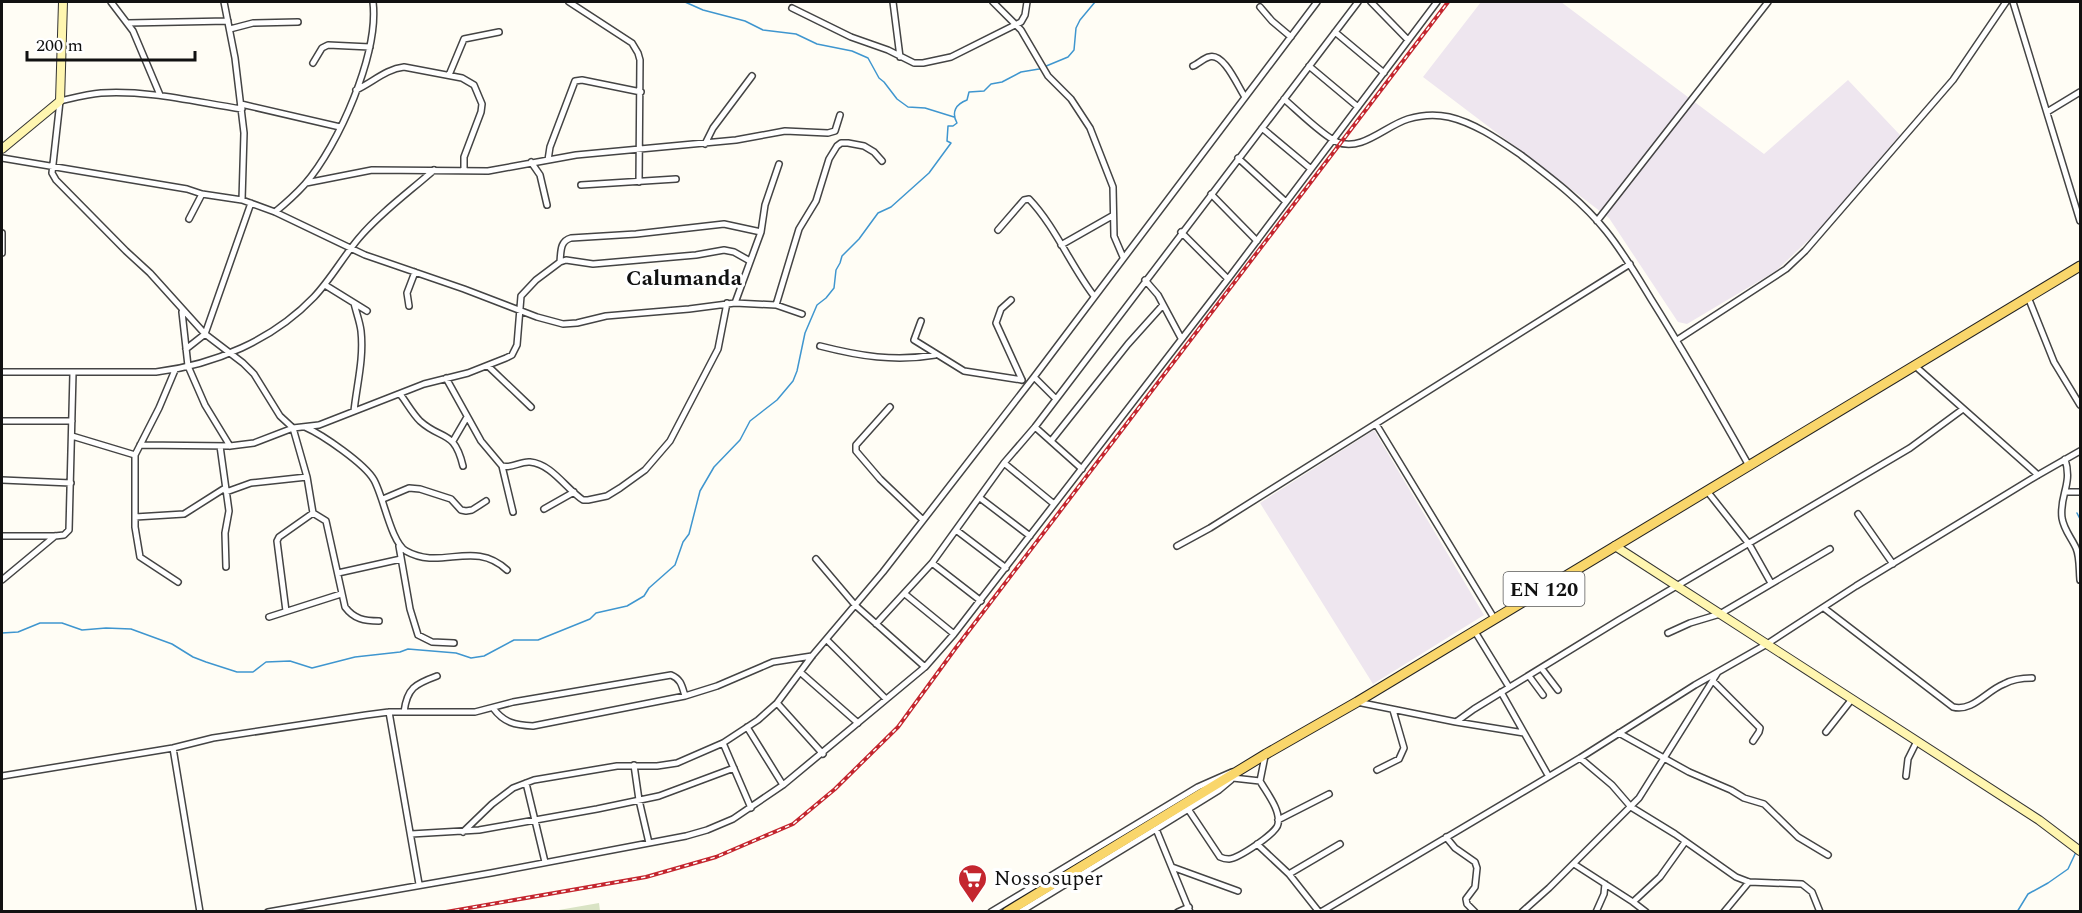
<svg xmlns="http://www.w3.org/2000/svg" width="2082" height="913" font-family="Spectral,serif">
<rect width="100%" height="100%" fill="#fffdf5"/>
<path fill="#eee6ef" d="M1481 2H1561L1764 154 1848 80 1900 135 1818 231 1776 271 1687 324 1678 322 1609 218 1423 77Z
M1374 430 1484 615 1373 684 1260 503Z"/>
<path fill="#d9e3c4" d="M599 903 600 911H553Z"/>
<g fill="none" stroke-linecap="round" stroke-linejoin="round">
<path stroke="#3f96cf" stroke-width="1.5" d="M685 2 703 10 745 21 763 30 796 34 817 44 852 51 868 58 879 78 884 82 897 99 908 107 925 108 954 117
M2077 513 2080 519
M2 633 18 632 40 623H62L82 630 106 628 131 629 172 644 193 657 206 662 237 672H253L266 662 290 661 312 668 355 657 400 652 408 649 456 653 471 658 484 656 514 640H538L590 619 596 613 627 606 644 596 649 588 675 565 683 542 689 534 700 491 714 467 740 440 750 421 777 400 793 381 797 371 805 333 817 305 826 298 834 288 836 270 840 263 842 256 859 239 878 213 891 207 929 173 951 143 947 141 948 126H953L957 123C951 112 956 104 967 100L969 92 984 91 991 84 1002 82 1021 72 1039 69 1068 57 1074 50 1076 28 1080 20 1095 2
M2017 912 2028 894 2048 883 2068 869 2076 852"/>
<defs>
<path id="street" d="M111 2 133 31 160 95
M224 2 235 58 244 133 242 200
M569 2 632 43 638 53 640 60 639 182
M893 2 900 57
M993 2 1021 30 1048 76 1071 99 1090 128 1113 187 1114 236 1123 257
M1371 2 1408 40
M2013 2 2080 221
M1260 7 1272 21 1291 37
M792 8 851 37 888 50 914 63H923L951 57 1021 22 1025 15 1027 2
M128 23 228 21
M230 29 253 23 298 22
M1335 32 1384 73
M313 63 322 48 328 45 370 47
M1193 66C1198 64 1204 58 1209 57 1224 52 1238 87 1245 97
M1309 66 1358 107
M449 75 464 39 499 32
M356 90C373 82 386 69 404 67L462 78 474 85 482 104 481 112 464 157V171
M1284 99C1298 111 1322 135 1337 142 1362 152 1385 126 1408 119 1421 115 1436 114 1449 117 1475 123 1499 140 1521 155 1551 178 1582 201 1606 231 1623 252 1637 276 1651 299 1685 353 1717 409 1748 464
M241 104 340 127
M242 109C195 102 149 90 101 93 88 94 73 98 60 101L52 173 56 180 126 251 150 273 205 334 243 363 254 374 280 416 293 428 307 477 313 513 326 521 345 607C354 619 364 621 379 621
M2047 112 2080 92
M1262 128 1311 169
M705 144 713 128 752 76
M2 158 187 189 202 194 242 200 275 212 365 255 464 289 537 317 563 324 577 323 606 316 689 309 735 303 776 305 802 314
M1238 158 1286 202
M548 160 550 147 575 81 582 80 641 92
M531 162 540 175 547 205
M306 183 372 170 488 171 576 155 736 140 785 131 828 133 835 131 840 115
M581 185 676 179
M1211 194 1257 241
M275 212C286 203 296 194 305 184 339 145 379 53 373 2
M189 219 202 194
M1597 221 1768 2
M998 230 1024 200 1029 199C1055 226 1071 266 1094 296
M1181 232 1228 279
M1061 245 1112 216
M2 253V233
M560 262C561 251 560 241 571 238L636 234 724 224 761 232
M1145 280 1158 295 1181 338
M325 285 367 311
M2028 297 2054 362 2080 405
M1011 300 1001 309 996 323 1022 380
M354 303C356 312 360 322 361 331 364 358 357 384 354 411
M735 303 761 232 765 205 779 164
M776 305 799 229 816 201 829 159 837 146 841 143H848L864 146 874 152 882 161
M409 306 407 293 415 272
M182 312 188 366 205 405 230 446
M921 321 914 340 964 371 1022 380
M1677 340 1786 269 1805 251 1953 80 2006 2
M820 346C859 356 895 362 935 355
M186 349 205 334 251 203
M1914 365 2038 475
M488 366 531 407
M175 370 159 408 135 455V527L140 557 178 582
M2 372H156C214 365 273 340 314 297 331 279 343 257 359 238 380 213 409 192 434 170
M1034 377 1055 398
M446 378 481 441 502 466C512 469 520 461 530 462 552 464 566 489 583 500H588L607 496 620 488 645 470 670 441 718 349 727 303
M400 394C407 403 412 413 420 421 442 441 454 429 463 466
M890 407 856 445V451L880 479 923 520
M2 421H72
M1376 424 1494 618
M305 427C323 435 365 464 374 480 384 498 391 542 406 551 441 571 474 539 507 570
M1035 427 1082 469
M72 436 135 455
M453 441 467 417
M1051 441 1128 344 1163 305
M140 445 230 446 254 443 293 428 319 425 424 384 468 373 506 358 512 355 517 345 521 296 536 280 560 262 566 260 593 264 696 255 724 250 734 252 750 261
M220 446 229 511 225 533 226 567
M2065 459C2073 485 2059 495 2062 518 2064 530 2071 537 2076 548 2080 557 2079 570 2080 580
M1004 463 1054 504
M502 466 513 512
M2 480 71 483
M1707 491 1749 544 1771 583
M226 492 251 483 307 477
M2066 492H2080
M980 498 1030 536
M383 499 409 488 420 489 451 499 461 510 466 511 472 510 486 501
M544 509 574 492
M1858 514 1893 564
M135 517 184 514 225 488
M956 530 1006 568
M2 536H55L64 535 69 530 73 373
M399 546 410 609 418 635 432 642 454 643
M1177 546 1210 528 1630 264
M816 559 855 605 925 667
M932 563 981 601
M338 573 401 559
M2 580 55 536
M905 594 954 634
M1824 608 1953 707C1973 712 1986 691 2004 684 2013 679 2022 678 2032 678
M286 611 277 541 279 537 313 513
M269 617 341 594
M876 624 932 563 1004 463 1035 427 1358 2
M1474 630 1509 687
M1668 633 1690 623 1720 614 1830 549
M827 640 886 699
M1542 669 1558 690
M800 672 858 723
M1529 676 1543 695
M1713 681 1760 728 1759 732 1753 741
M1501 692 1548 775
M1357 702 1456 722 1474 709 1619 620 1910 448 1963 409
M777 703 823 754
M493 708C504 723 515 725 533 726L685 696 717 686 773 662 812 656
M389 712 419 884
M404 712C407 688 415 684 437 676
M1456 722 1524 733
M747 727 783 785
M1826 732 1852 699
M1619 733 1689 772 1731 790 1744 798 1764 804 1798 837 1828 855
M723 743 751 808
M173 748 200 912
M1580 758 1612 785 1631 807 1675 834 1736 877 1749 882 1802 884 1812 892 1820 912
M634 765 639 800 649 843
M1377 770 1399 759 1404 748 1393 710
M2 776 173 748 213 738 366 715 389 712H475L513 702 671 675C681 679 682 686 685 696
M1906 776 1908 759 1917 741
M1233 778 1260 781
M526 783 545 862
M1188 809 1220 857C1222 858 1227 859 1229 859 1239 858 1277 833 1278 824 1281 810 1266 792 1260 781L1265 756
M1278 820 1329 794
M1156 829 1190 912
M463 832 492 804 513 788 534 780 617 766H657L677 763 723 743 758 720 777 703 812 656 883 572 1034 377 1317 2
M411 834 479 830 597 809 659 796 734 768
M1446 837 1455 848 1475 862 1477 868 1475 887 1466 899 1467 904 1475 912
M1257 844 1289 874 1319 912
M1574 864 1633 902 1660 877 1685 842
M1172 867 1238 891
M1289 874 1340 844
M1633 902 1646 912
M268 912 491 873 686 836 707 830 733 819 783 785 925 667 954 634 1228 279 1437 2
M991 912 1198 787 1232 772
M1020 912 1156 829 1219 790 1231 780
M1178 912 1189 907
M1321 912 1580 758 1695 685 1767 644 1856 586 2038 475 2080 451
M1522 912 1549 888 1639 798 1718 672
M1596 912 1604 894 1605 884
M1724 912 1749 882"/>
<path id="secondary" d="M2 149 60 101 63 2
M1615 546 2039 820 2080 851"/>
<path id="primary" d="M1007 912 1266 754 1357 702 2080 266"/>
</defs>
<use href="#street" stroke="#444" stroke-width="8"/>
<use href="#secondary" stroke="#333" stroke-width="10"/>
<use href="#primary" stroke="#222" stroke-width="11"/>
<use href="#street" stroke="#fff" stroke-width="5"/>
<use href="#secondary" stroke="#fff6b0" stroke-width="8"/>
<use href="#primary" stroke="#f9d66b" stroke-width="9"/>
<defs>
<path id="rail" d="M446 912 646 877 716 857 793 824 835 789 898 727 955 649 1448 2"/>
</defs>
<use href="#rail" stroke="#c4262e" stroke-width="4"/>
<use href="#rail" stroke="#fff" stroke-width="1.5" stroke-dasharray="4.5" stroke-linecap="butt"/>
</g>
<defs>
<symbol id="supermarket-pin" viewBox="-11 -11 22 30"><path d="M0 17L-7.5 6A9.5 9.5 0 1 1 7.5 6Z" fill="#c4262e" stroke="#fff"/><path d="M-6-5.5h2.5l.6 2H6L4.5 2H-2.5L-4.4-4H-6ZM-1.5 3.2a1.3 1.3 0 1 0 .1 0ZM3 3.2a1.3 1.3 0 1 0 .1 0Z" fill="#fff"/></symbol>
</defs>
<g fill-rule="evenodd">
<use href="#supermarket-pin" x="956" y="862" width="33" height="45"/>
</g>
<g text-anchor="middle" stroke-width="6" stroke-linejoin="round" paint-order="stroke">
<rect fill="#fff" stroke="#585858" stroke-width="1.5" x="1503.5" y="572" width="81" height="34" rx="4.5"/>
<g font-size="20" font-weight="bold" fill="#111">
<text x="1544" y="596">EN 120</text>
</g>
<g font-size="21" fill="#111" stroke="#fff" text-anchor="start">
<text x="994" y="885">Nossosuper</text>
</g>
<g font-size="22" font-weight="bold" fill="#111" stroke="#fff">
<text x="684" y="285">Calumanda</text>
</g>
</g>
<rect width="2082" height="913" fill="none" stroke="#111111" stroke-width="6"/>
<path d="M27 51v9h168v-9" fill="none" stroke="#111111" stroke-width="3"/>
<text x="36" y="51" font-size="18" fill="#111111" stroke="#ffffff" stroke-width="4.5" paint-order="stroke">200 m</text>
</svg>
